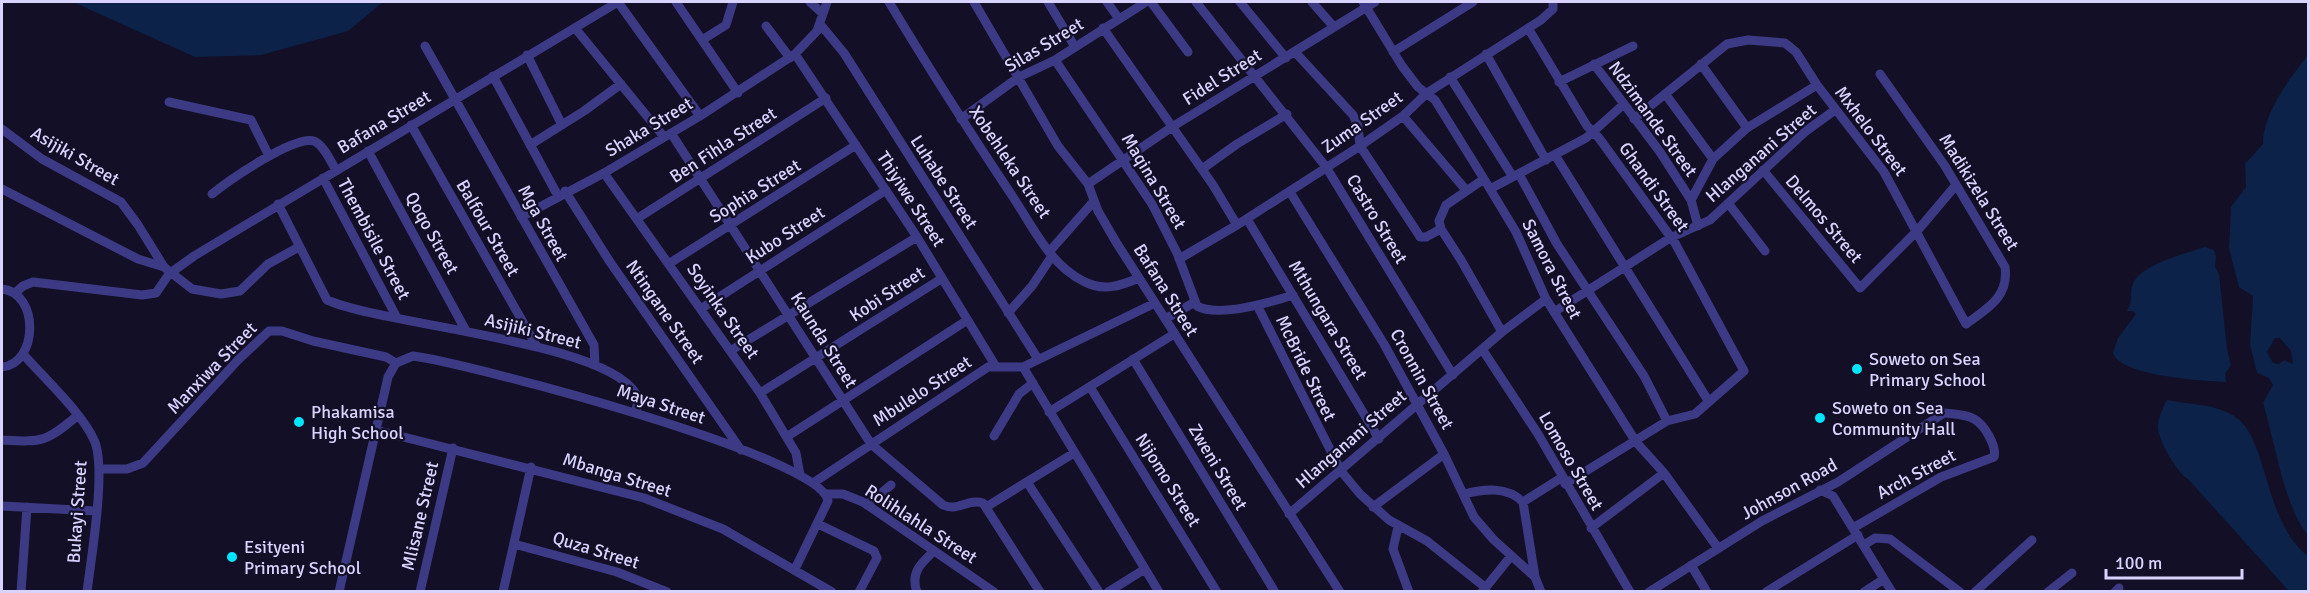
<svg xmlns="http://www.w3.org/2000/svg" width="2310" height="593" font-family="Signika,sans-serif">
<rect width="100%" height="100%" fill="#130f26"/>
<path fill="#0c2248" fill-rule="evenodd" d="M73 2H383L348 31 261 55 195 57Z
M2308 55V535C2285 510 2274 438 2263 403L2273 385 2269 378 2257 373 2250 344 2253 296 2239 287 2229 248 2231 207 2246 187 2245 164 2263 144C2263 113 2290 78 2308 55ZM2275 338H2280L2291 351 2293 364 2284 360 2279 364 2273 363 2267 352Z
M2205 247 2214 250 2216 257 2215 267 2219 274 2227 349 2231 365 2225 374 2226 382C2203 381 2120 376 2113 353L2118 338 2136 314 2133 311H2127C2134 299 2129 293 2133 284 2139 265 2187 253 2205 247Z
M2167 400C2190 405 2213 403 2234 416 2269 437 2262 520 2308 556V591H2289L2188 479C2177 473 2158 440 2158 427 2158 417 2163 408 2167 400Z"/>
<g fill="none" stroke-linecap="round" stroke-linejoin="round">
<path stroke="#3d3a85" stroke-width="9" d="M618 2 700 116
M676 2 738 93
M810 2 822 13
M889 2C928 67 969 131 1011 194 1032 225 1049 264 1083 281 1103 292 1120 286 1139 278
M974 2 1058 146 1088 184 1098 211 1116 242 1340 592
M1048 2 1075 47
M1107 2 1119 19
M1151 2 1188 52
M1196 2 1326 167 1453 375
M1240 2 1286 58
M1312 2 1333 26
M1363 2 1402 66 1418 87 1435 100 1484 179 1516 232 1546 299 1636 442 1664 473 1718 548
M820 24 844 53 1038 359
M766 26 790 58
M575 28 664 137
M1103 28 1213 185 1237 225
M1528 28 1587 126 1599 138 1675 243 1744 371 1695 414 1667 421 1565 484
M702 40 726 25 733 2
M425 46 594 345 595 365
M1295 52 1353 115 1358 126 1360 146 1417 232 1420 237H1426L1441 229
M1393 52 1473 2
M795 54 917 237 995 365
M1486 54 1546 160
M527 55 562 125
M1055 60 1152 204 1177 253 1197 306C1218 318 1272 302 1293 295
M1594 64 1660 152 1691 200 1698 226
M1701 64 1747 128
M493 76 558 196
M1450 77 1513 177
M1559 82 1633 46
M1666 95 1713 159
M169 102 251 120 269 156
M1403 116 1466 190
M961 119 1019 77 1055 60 1146 2
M1634 119 1727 44 1748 40 1785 43 1796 52 1817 85 1884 172 1966 324C1988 308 2009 297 2005 267L1945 166 1880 74
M411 125 537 347
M2 129 42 159 121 202 138 225 164 267 192 289 221 294 240 291 268 264 299 247
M671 133 871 444 943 505C958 512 968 498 983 503L1040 592
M530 145 584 111 621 84
M368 151 466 331
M1555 155 1709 402
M1202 169 1237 144 1287 114
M1763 170 1860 288 1918 230 1956 185
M604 173 760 393 796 453 800 475
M1519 174 1557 244 1644 376 1667 421
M323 178 396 316
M1484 179 1446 205 1439 221 1441 229 1461 260 1502 332
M1088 184 1172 127 1375 2
M2 189 138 259 164 267
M1490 189 1586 138 1624 104
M565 191 610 262 741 450
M1290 192 1384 344 1444 454 1474 517 1494 540 1535 577 1541 592
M212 194C228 181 294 135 314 141 323 144 331 162 336 170
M1691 200 1713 159 1747 128 1817 85
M1728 203 1765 251
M278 204 327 300C387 326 606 341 636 394 639 399 637 406 636 412
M521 217 604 173 700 116 795 54 817 31 827 2
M638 218 826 98
M1247 219 1379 439
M1049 252 1094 201
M1179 259 1237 225 1360 146 1403 116 1427 93 1541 20 1553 9V2
M670 263 856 145
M2 289C40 293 38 364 2 367
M15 293 23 286 33 282 142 295 156 293 169 274 194 256 618 2
M1258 307 1341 471 1360 494 1389 520 1427 541 1486 588
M702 308 886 190
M1554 312 1670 238 1710 220 1806 131 1835 110
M1008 313 1032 286 1052 256
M1165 319 1195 302
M1482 349 1538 434 1630 592
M730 351 917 237
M23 354C43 377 82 413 94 440 107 467 91 558 87 592
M1133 359 1275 592
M1023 367 1159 592
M1090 387 1217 592
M760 393 941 279
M1049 412 1174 334
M376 430 644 498 723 529 832 592
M788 436 966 321
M994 436 1019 394 1033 383
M2 440C42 442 45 443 77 416
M99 469H127L143 463 238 360 269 331H282L313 341 386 357 396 363
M1027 482 1099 592
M813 483 988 367H1023L1155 303
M1820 490 1833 496 1892 592
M827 494H843L863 502 994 592
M1464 494C1484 489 1507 486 1523 502
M1523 502 1535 577
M1523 502 1561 478
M867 505 891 485
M2 506 95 511
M986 507 1074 453
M1373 507 1444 454
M1289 514 1502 332 1546 299
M818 524 874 551 877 558 859 592
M1398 527 1393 549 1409 592
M1591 528 1664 473
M514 544 617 572 667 592
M1864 545 1875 538 1890 539 1960 592
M1691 565 1707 592
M21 592 27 507
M339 592 388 377 396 363 413 356C467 363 823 456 828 501L795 569
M420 592 453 448
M503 592 531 467
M917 592C910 573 921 563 934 551
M1108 592 1145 569
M1482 592 1511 556
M1649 592 1762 521 1838 482 1944 413C1954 414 1966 414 1974 419 1984 424 1997 446 1994 457L1941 477 1853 528
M1766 592 1858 535
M1864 592 1884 579
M1975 592 2032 540
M2048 592 2072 573
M2115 592 2119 588"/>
</g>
<g fill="#00e5ff" stroke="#130f26" stroke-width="2">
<circle cx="1857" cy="369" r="6"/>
<circle cx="1820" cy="418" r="6"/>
<circle cx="299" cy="422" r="6"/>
<circle cx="232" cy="557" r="6"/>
</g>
<g text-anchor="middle" stroke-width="4.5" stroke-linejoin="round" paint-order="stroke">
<g font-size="18" fill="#d9d4ff" stroke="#130f26">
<text transform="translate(1044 45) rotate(-31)" y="6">Silas Street</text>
<text transform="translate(1222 77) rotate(-32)" y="6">Fidel Street</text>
<text transform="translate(1653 119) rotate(54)" y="6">Ndzimande Street</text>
<text transform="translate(384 122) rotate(-31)" y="6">Bafana Street</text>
<text transform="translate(1362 122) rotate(-35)" y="6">Zuma Street</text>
<text transform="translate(649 127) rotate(-31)" y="6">Shaka Street</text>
<text transform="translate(1871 131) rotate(53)" y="6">Mxhelo Street</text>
<text transform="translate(723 145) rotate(-33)" y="6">Ben Fihla Street</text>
<text transform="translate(1761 153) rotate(-41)" y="6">Hlanganani Street</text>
<text transform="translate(75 156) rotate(30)" y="6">Asijiki Street</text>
<text transform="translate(1010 162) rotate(56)" y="6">Xobehleka Street</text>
<text transform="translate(1154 181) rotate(59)" y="6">Maqina Street</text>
<text transform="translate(944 182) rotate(57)" y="6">Luhabe Street</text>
<text transform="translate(1654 187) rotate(54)" y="6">Ghandi Street</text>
<text transform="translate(755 191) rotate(-32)" y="6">Sophia Street</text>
<text transform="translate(1979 192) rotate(58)" y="6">Madikizela Street</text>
<text transform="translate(911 199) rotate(57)" y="6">Thiyiwe Street</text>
<text transform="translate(1377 219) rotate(59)" y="6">Castro Street</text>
<text transform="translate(1824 219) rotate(50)" y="6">Delmos Street</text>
<text transform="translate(543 223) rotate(61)" y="6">Mga Street</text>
<text transform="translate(488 228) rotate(60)" y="6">Balfour Street</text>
<text transform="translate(432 233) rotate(61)" y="6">Qoqo Street</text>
<text transform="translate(785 235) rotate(-33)" y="6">Kubo Street</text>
<text transform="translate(374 239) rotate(62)" y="6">Thembisile Street</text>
<text transform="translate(1552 269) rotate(63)" y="6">Samora Street</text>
<text transform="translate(1166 290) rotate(58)" y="6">Bafana Street</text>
<text transform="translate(887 294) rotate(-33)" y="6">Kobi Street</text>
<text transform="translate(723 311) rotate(55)" y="6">Soyinka Street</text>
<text transform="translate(665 312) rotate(55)" y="6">Ntingane Street</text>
<text transform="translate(1328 320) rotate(59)" y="6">Mthungara Street</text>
<text transform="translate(533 331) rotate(14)" y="6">Asijiki Street</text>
<text transform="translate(824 340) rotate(58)" y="6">Kaunda Street</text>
<text transform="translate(212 368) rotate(-46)" y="6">Manxiwa Street</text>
<text transform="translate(1306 368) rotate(64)" y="6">McBride Street</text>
<text transform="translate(1422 379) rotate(61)" y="6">Cronnin Street</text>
<text transform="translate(922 391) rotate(-33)" y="6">Mbulelo Street</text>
<text transform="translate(661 404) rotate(18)" y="6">Maya Street</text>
<text transform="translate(1351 439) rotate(-41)" y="6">Hlanganani Street</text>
<text transform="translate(1571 461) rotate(60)" y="6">Lomoso Street</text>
<text transform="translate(1218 467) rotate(59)" y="6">Zweni Street</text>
<text transform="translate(1916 474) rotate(-28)" y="6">Arch Street</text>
<text transform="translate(617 475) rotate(17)" y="6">Mbanga Street</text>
<text transform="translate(1168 480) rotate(58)" y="6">Nijomo Street</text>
<text transform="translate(1789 489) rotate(-29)" y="6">Johnson Road</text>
<text transform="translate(77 512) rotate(-86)" y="6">Bukayi Street</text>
<text transform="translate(420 516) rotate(-77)" y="6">Mlisane Street</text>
<text transform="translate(921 524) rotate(33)" y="6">Rolihlahla Street</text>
<text transform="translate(596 550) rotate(17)" y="6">Quza Street</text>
</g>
<g font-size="18" fill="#d9d4ff" stroke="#130f26" text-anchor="start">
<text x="1869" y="365">Soweto on Sea<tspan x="1869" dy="21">Primary School</tspan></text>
<text x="1832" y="414">Soweto on Sea<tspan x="1832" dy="21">Community Hall</tspan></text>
<text x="311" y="418">Phakamisa<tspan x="311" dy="21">High School</tspan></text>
<text x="244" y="553">Esityeni<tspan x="244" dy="21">Primary School</tspan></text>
</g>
</g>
<rect width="2310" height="593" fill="none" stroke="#d9d4ff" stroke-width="6"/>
<path d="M2106 569v9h136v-9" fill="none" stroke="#d9d4ff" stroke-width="3"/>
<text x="2115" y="569" font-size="18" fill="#d9d4ff" stroke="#130f26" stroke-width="4.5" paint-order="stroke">100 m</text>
</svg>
